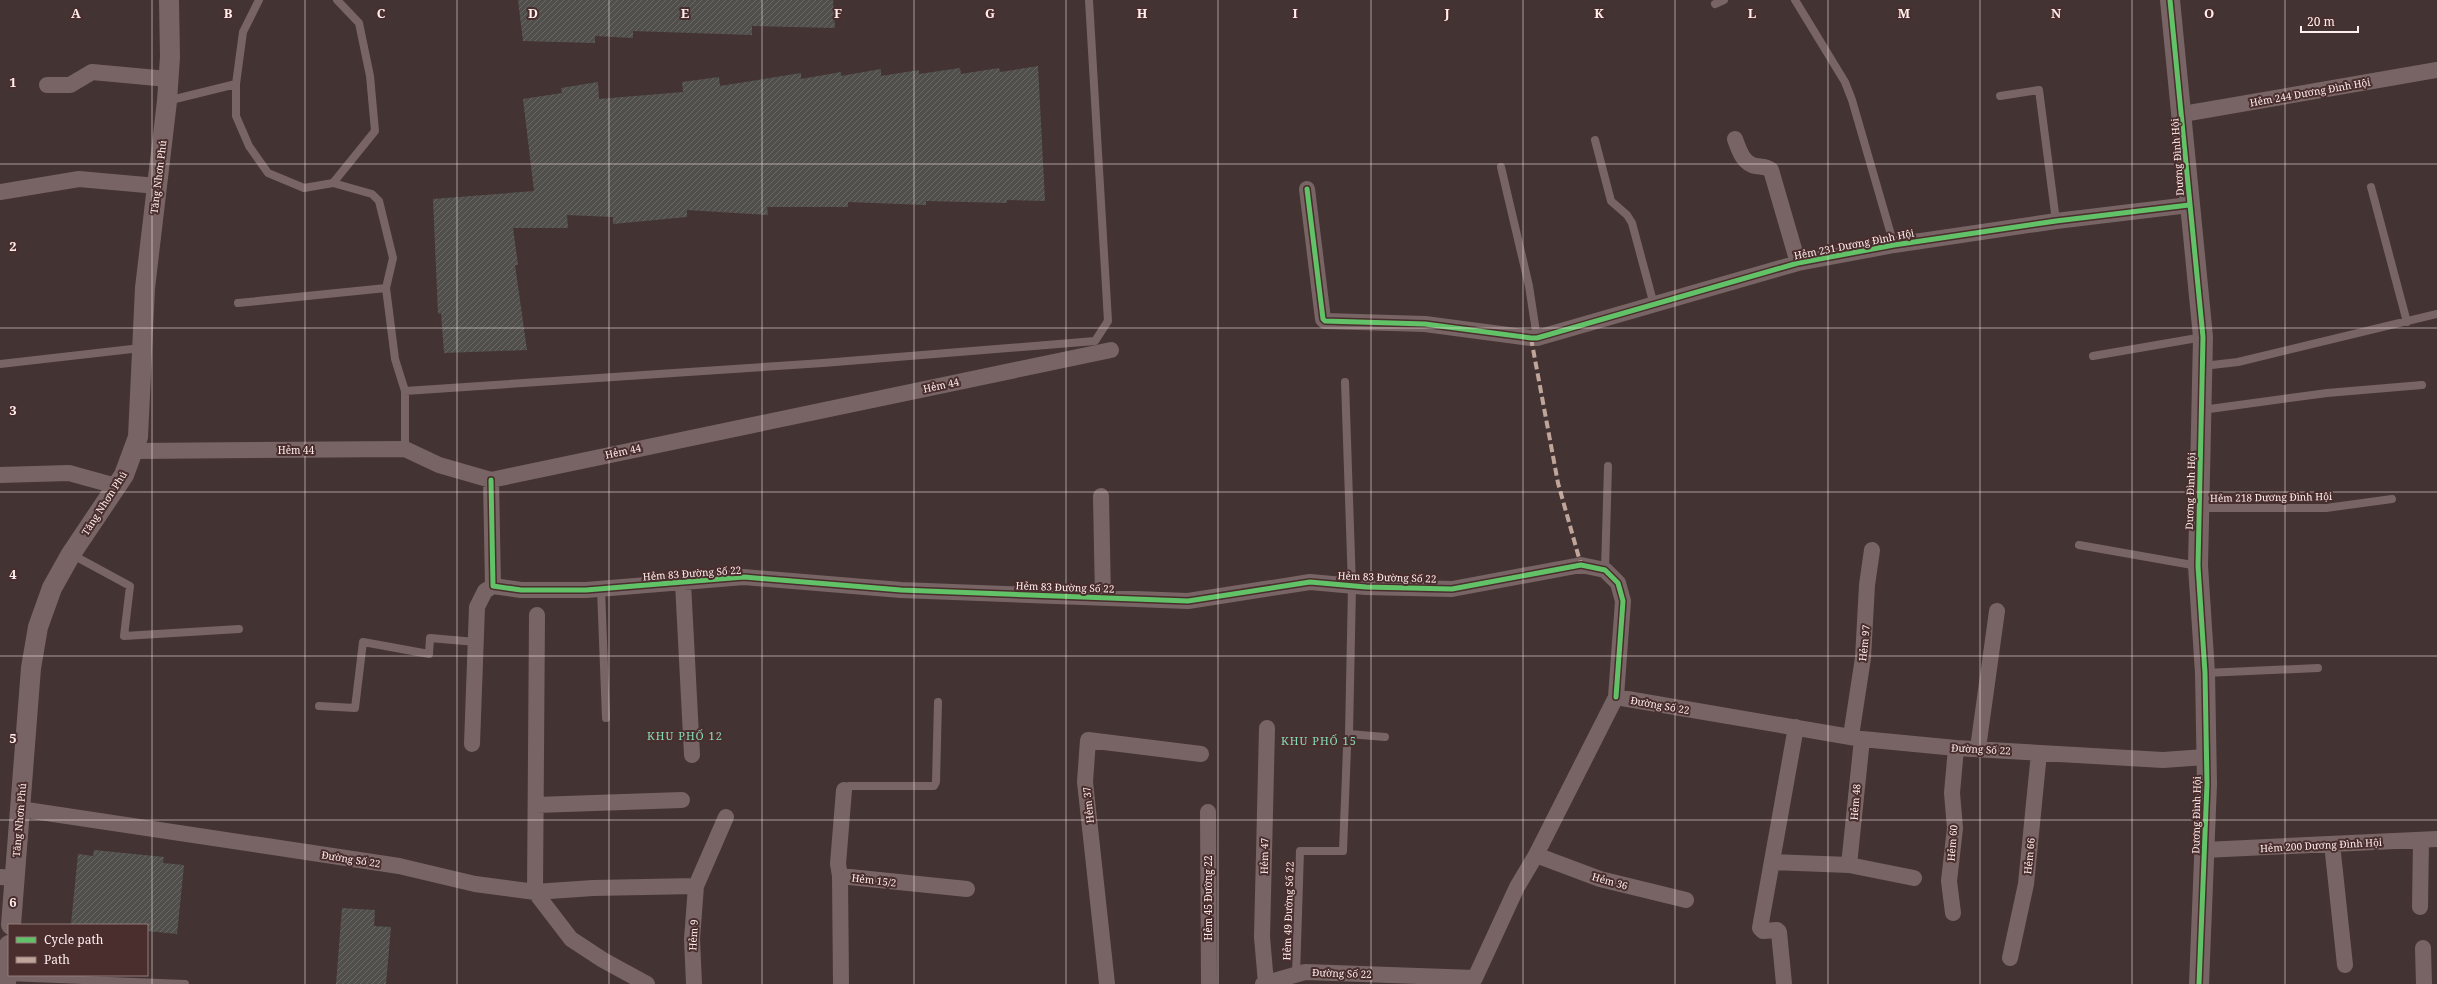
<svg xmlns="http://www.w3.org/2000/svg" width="2437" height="984" font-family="'Noto Serif',serif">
<defs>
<pattern id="building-hatch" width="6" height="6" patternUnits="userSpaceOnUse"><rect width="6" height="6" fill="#514f4c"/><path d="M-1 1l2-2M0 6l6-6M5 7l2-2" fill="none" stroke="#6b6966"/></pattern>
</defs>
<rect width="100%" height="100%" fill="#433"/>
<path fill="url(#building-hatch)" d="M518 0H833L835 28 752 26V35L633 31V38L595 36V43L523 41Z
M1038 66 1045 201 1007 200V203L926 201V205L848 202V207H767L768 215 687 210V217L613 224V217L567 215 568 228H513L518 265H515L527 350 444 353 441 313 438 314 433 199 534 191 523 99 562 93 561 88 598 82 599 99 683 92 682 82 719 77 720 86 801 73V79L841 72V76L881 69V76L919 70V74L960 68 961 74 999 68 1000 72Z
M94 850 164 857 163 863 184 865 177 934 147 931V925L71 924 78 854 93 856Z
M342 908 375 910 374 926 391 927 386 984H336Z"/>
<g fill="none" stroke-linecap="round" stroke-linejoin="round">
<path stroke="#786464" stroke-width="8" d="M259 0 243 32 236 84V116L249 146 268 173 304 188 333 183 372 194 379 201 393 258 386 288 395 359 405 391V449
M1795 0 1845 82 1852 100 1894 245
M1715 4 1724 0
M2000 96 2039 90 2056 221
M167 101 236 84
M1595 140 1611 201 1627 215 1632 223 1654 305
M1501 167 1529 286 1537 338
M333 183 375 131 370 76 359 23 337 0
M2371 187 2407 322
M238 303 386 288
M2093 356 2203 337
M0 364 141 348
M2203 366 2238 362 2437 314
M1345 382 1352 586 1349 734 1385 737
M405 391 823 363 1095 341 1108 321 1089 0
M2202 410 2327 393 2422 385
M2199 508H2326L2392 499
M2079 545 2198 566
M71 554 130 586 124 636 239 629
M1605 570 1608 466
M601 589 606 718
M2205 673 2318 668
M319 706 355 708 363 642 429 654 430 638 476 642
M844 790 849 786H934L936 782 938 702
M1296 975 1300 851H1343L1347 748
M7 977 185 984"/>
<path stroke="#786464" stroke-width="16" d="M47 85H70L92 72 168 79
M2183 114 2437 70
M1735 139C1739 150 1743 164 1756 166 1762 167 1765 166 1771 170L1798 263
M1307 189 1323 319 1325 321 1425 324 1531 338H1537L1798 263 1894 245 2056 221 2189 205
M0 192 79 179 157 186
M134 451 405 449 439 465 491 480 1111 350
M0 475 69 473 116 486
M491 480 493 586 521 590H586L744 577 901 590 1188 601 1310 582 1366 587 1452 589 1581 565 1605 570 1618 583 1623 601 1616 697
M1101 496 1103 598
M683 583 692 755
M537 615 535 892 593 888 696 886
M1851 736 1863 658 1867 585 1872 550
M472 744 477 607 485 591 493 586
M1978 748 1997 611
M536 805 682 800
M20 809 399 866 475 884 535 892 571 939 603 960 647 984
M1208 812 1209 984
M2332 844 2345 965
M2204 850 2437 839
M1536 855 1600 879 1686 900
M1773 862 1849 865 1914 878
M1849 865 1862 739
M840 876 838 864 844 790
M0 877 15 878
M2420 907 2421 840
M1953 913 1949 881 1955 828 1952 793 1956 748
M2423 948 2424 984
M2010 958 2026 884 2039 753
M1475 978 1517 887 1536 855 1616 697 1862 739 1956 748 2163 760 2205 757
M1266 983 1262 937 1267 728
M694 984 692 939 696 886 726 817
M841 984 840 876 967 889
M1107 984 1085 782 1088 740 1201 754
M1263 984 1305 972 1475 978
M1784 984 1779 932 1777 930 1763 931 1760 928 1796 727"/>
<path stroke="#786464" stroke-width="20" d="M2170 0 2203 337 2198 566 2205 673 2207 784 2199 984
M11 925 31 668 38 627 52 588 71 554 124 475 138 437 145 288 167 101 170 57 169 0
M6 984 9 945"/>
<path stroke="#c0a59a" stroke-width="4" stroke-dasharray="8 4" stroke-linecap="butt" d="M1531 338 1558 483 1581 565"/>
<defs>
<path id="cycleway" d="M2170 0 2203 337 2198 566 2205 673 2207 784 2199 984
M1307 189 1323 319 1325 321 1425 324 1531 338H1537L1798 263 1894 245 2056 221 2189 205
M491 480 493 586 521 590H586L744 577 901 590 1188 601 1310 582 1366 587 1452 589 1581 565 1605 570 1618 583 1623 601 1616 697"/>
</defs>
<use href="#cycleway" stroke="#4a2d2d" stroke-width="8"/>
<use href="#cycleway" stroke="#61c268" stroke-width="5"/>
</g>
<path fill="none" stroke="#ffefee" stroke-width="1" stroke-opacity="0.55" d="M152 0V984M305 0V984M457 0V984M609 0V984M762 0V984M914 0V984M1066 0V984M1218 0V984M1371 0V984M1523 0V984M1675 0V984M1828 0V984M1980 0V984M2132 0V984M2285 0V984M0 164H2437M0 328H2437M0 492H2437M0 656H2437M0 820H2437"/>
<g text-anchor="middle" stroke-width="4" stroke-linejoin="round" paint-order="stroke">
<g font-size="10" fill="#ffefee" stroke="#4a2d2d">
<text transform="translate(2310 92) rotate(-10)" y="4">Hẻm 244 Dương Đình Hội</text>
<text transform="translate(2177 157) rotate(-94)" y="4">Dương Đình Hội</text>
<text transform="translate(158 177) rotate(-83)" y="4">Tăng Nhơn Phú</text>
<text transform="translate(1854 244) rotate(-11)" y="4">Hẻm 231 Dương Đình Hội</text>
<text transform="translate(941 385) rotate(-12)" y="4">Hẻm 44</text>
<text x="296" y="454">Hẻm 44</text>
<text transform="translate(623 451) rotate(-12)" y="4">Hẻm 44</text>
<text transform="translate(2190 491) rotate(-88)" y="4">Dương Đình Hội</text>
<text transform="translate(2271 497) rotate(-1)" y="4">Hẻm 218 Dương Đình Hội</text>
<text transform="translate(104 503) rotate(-57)" y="4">Tăng Nhơn Phú</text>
<text transform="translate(692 573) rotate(-4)" y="4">Hẻm 83 Đường Số 22</text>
<text transform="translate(1387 577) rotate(2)" y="4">Hẻm 83 Đường Số 22</text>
<text transform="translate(1065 587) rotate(2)" y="4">Hẻm 83 Đường Số 22</text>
<text transform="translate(1864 643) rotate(-84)" y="4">Hẻm 97</text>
<text transform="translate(1660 705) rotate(10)" y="4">Đường Số 22</text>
<text transform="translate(1981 749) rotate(3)" y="4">Đường Số 22</text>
<text transform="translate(1855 802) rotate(-85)" y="4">Hẻm 48</text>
<text transform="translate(1088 805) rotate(-96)" y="4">Hẻm 37</text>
<text transform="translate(2196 815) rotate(-89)" y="4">Dương Đình Hội</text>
<text transform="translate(19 820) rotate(-85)" y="4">Tăng Nhơn Phú</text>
<text transform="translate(1952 843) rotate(-85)" y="4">Hẻm 60</text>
<text transform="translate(2321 845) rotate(-3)" y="4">Hẻm 200 Dương Đình Hội</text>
<text transform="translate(1264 856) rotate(-89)" y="4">Hẻm 47</text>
<text transform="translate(2029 856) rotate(-84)" y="4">Hẻm 66</text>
<text transform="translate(351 859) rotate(9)" y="4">Đường Số 22</text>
<text transform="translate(874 880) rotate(7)" y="4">Hẻm 15/2</text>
<text transform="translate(1610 881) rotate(16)" y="4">Hẻm 36</text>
<text transform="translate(1208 898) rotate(-90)" y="4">Hẻm 45 Đường 22</text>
<text transform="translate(1288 911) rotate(-88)" y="4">Hẻm 49 Đường Số 22</text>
<text transform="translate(693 935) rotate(-87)" y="4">Hẻm 9</text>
<text transform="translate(1342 973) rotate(2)" y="4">Đường Số 22</text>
</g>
<g font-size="11" letter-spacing="1" fill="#84dcb7" stroke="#4a2d2d">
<text x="685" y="740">KHU PHỐ 12</text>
<text x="1319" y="745">KHU PHỐ 15</text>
</g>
</g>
<g font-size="13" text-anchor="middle" font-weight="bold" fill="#ffefee" stroke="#4a2d2d" stroke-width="4" stroke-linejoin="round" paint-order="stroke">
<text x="76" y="18">A</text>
<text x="228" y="18">B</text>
<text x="381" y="18">C</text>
<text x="533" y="18">D</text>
<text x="685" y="18">E</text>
<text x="838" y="18">F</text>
<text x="990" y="18">G</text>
<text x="1142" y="18">H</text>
<text x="1295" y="18">I</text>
<text x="1447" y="18">J</text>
<text x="1599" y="18">K</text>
<text x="1752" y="18">L</text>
<text x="1904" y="18">M</text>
<text x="2056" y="18">N</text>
<text x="2209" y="18">O</text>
<text x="13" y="87">1</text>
<text x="13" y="251">2</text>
<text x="13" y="415">3</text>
<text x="13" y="579">4</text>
<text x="13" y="743">5</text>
<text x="13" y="907">6</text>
</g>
<rect x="8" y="924" width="140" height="52" fill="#4a2d2d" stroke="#927b7a"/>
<rect x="16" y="937" width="20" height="6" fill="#61c268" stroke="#927b7a"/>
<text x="44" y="944" font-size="12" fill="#ffefee">Cycle path</text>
<rect x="16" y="957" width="20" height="6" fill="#c0a59a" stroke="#927b7a"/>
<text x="44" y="964" font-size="12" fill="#ffefee">Path</text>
<path d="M2301 26v6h57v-6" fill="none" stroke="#ffefee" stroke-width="2"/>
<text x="2307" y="26" font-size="12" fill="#ffefee" stroke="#4a2d2d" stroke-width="3" paint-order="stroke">20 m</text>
</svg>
